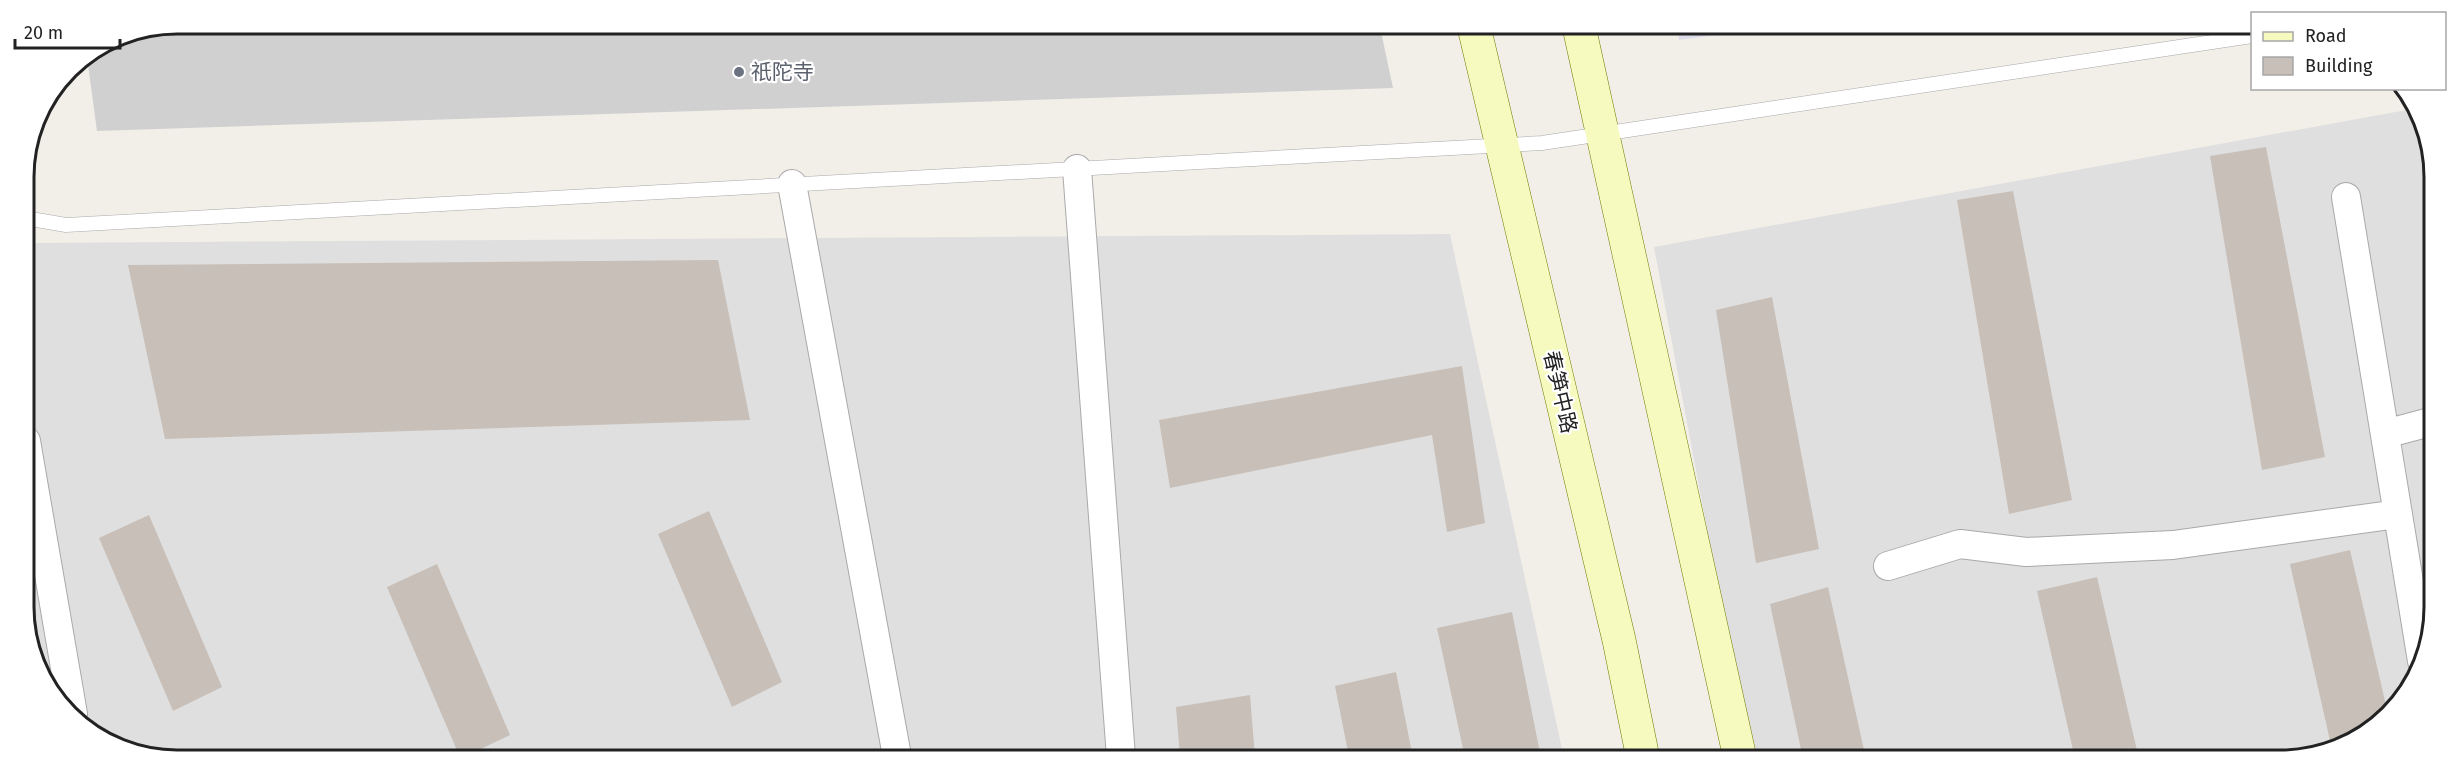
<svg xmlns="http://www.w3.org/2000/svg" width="2458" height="784" font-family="'Fira Sans','Noto Sans SC',sans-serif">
<rect width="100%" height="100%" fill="#f2efe9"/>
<path fill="#e0dfdf" d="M2412 109 2431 148 2429 647 2408 692 2374 728 2290 760 1750 758 1654 247Z
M1450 234 1564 758 137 755 62 708 27 636 25 243Z"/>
<path fill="#d0d0d0" d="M178 24 1380 27 1393 88 97 131 87 57 119 36Z"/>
<path fill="#dddde8" d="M1677 28H1768L1679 40Z"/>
<path fill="#c7bfb8" d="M2266 147 2325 457 2262 470 2210 156Z
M2013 191 2072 500 2009 514 1957 200Z
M718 260 750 420 165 439 128 265Z
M1772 297 1819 549 1756 563 1716 310Z
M1462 366 1485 523 1447 532 1432 435 1170 488 1159 420Z
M709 511 782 682 732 707 658 534Z
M149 515 222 687 173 711 99 538Z
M2350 550 2388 714 2374 728 2331 745 2290 564Z
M437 564 510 735 468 755H459L387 587Z
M2097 577 2139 759H2075L2037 591Z
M1828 587 1866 759H1803L1770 604Z
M1512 612 1541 758H1465L1437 628Z
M1396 672 1413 758 1349 757 1335 686Z
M1250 695 1255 757H1180L1176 707Z"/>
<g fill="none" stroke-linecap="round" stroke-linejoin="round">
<defs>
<path id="service" d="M25 218 66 225 1542 143 2252 36"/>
<path id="minor" d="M1077 169 1121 757
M792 184 897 756
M2346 197 2422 661
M2385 434 2430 422
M26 441 73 714
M1888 566 1960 544 2026 552 2173 545 2398 514"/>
<path id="secondary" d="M1474 27 1619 640 1643 758
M1579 27 1740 758"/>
</defs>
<use href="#service" stroke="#a9a9a9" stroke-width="15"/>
<use href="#minor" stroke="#a9a9a9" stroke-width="30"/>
<use href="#secondary" stroke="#707d05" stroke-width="34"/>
<use href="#service" stroke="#fff" stroke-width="14"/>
<use href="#minor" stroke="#fff" stroke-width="28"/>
<use href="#secondary" stroke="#f7fabf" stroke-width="33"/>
</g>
<circle fill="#6b7280" stroke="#fff" stroke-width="2" cx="739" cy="72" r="6"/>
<g text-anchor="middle" stroke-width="4.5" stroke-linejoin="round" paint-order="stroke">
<g font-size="21" fill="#5b616d" stroke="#fff" text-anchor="start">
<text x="751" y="79">祇陀寺</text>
</g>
<g font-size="21" fill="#222" stroke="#fff">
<text transform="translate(1560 392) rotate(77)" y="7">春笋中路</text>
</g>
</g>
<path d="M0 0H2458V784H0ZM177 34H2281A143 143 0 0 1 2424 177V607A143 143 0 0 1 2281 750H177A143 143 0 0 1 34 607V177A143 143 0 0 1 177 34Z" fill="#fff" fill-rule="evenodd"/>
<path fill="none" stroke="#222" stroke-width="3" d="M177 34H2281A143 143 0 0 1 2424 177V607A143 143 0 0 1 2281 750H177A143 143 0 0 1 34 607V177A143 143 0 0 1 177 34Z"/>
<rect x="2251" y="12" width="195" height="78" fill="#ffffff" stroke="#a7a7a7" stroke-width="1.5"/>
<rect x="2263" y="32" width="30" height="9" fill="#f7fabf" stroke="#a7a7a7" stroke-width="1.5"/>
<text x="2305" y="42" font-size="18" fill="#222222">Road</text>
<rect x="2263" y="57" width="30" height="18" fill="#c7bfb8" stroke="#a7a7a7" stroke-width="1.5"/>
<text x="2305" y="72" font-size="18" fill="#222222">Building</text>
<path d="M15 39v9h105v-9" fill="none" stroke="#222222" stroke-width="3"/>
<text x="24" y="39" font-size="18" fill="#222222" stroke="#ffffff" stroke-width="4.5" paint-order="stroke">20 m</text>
</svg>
